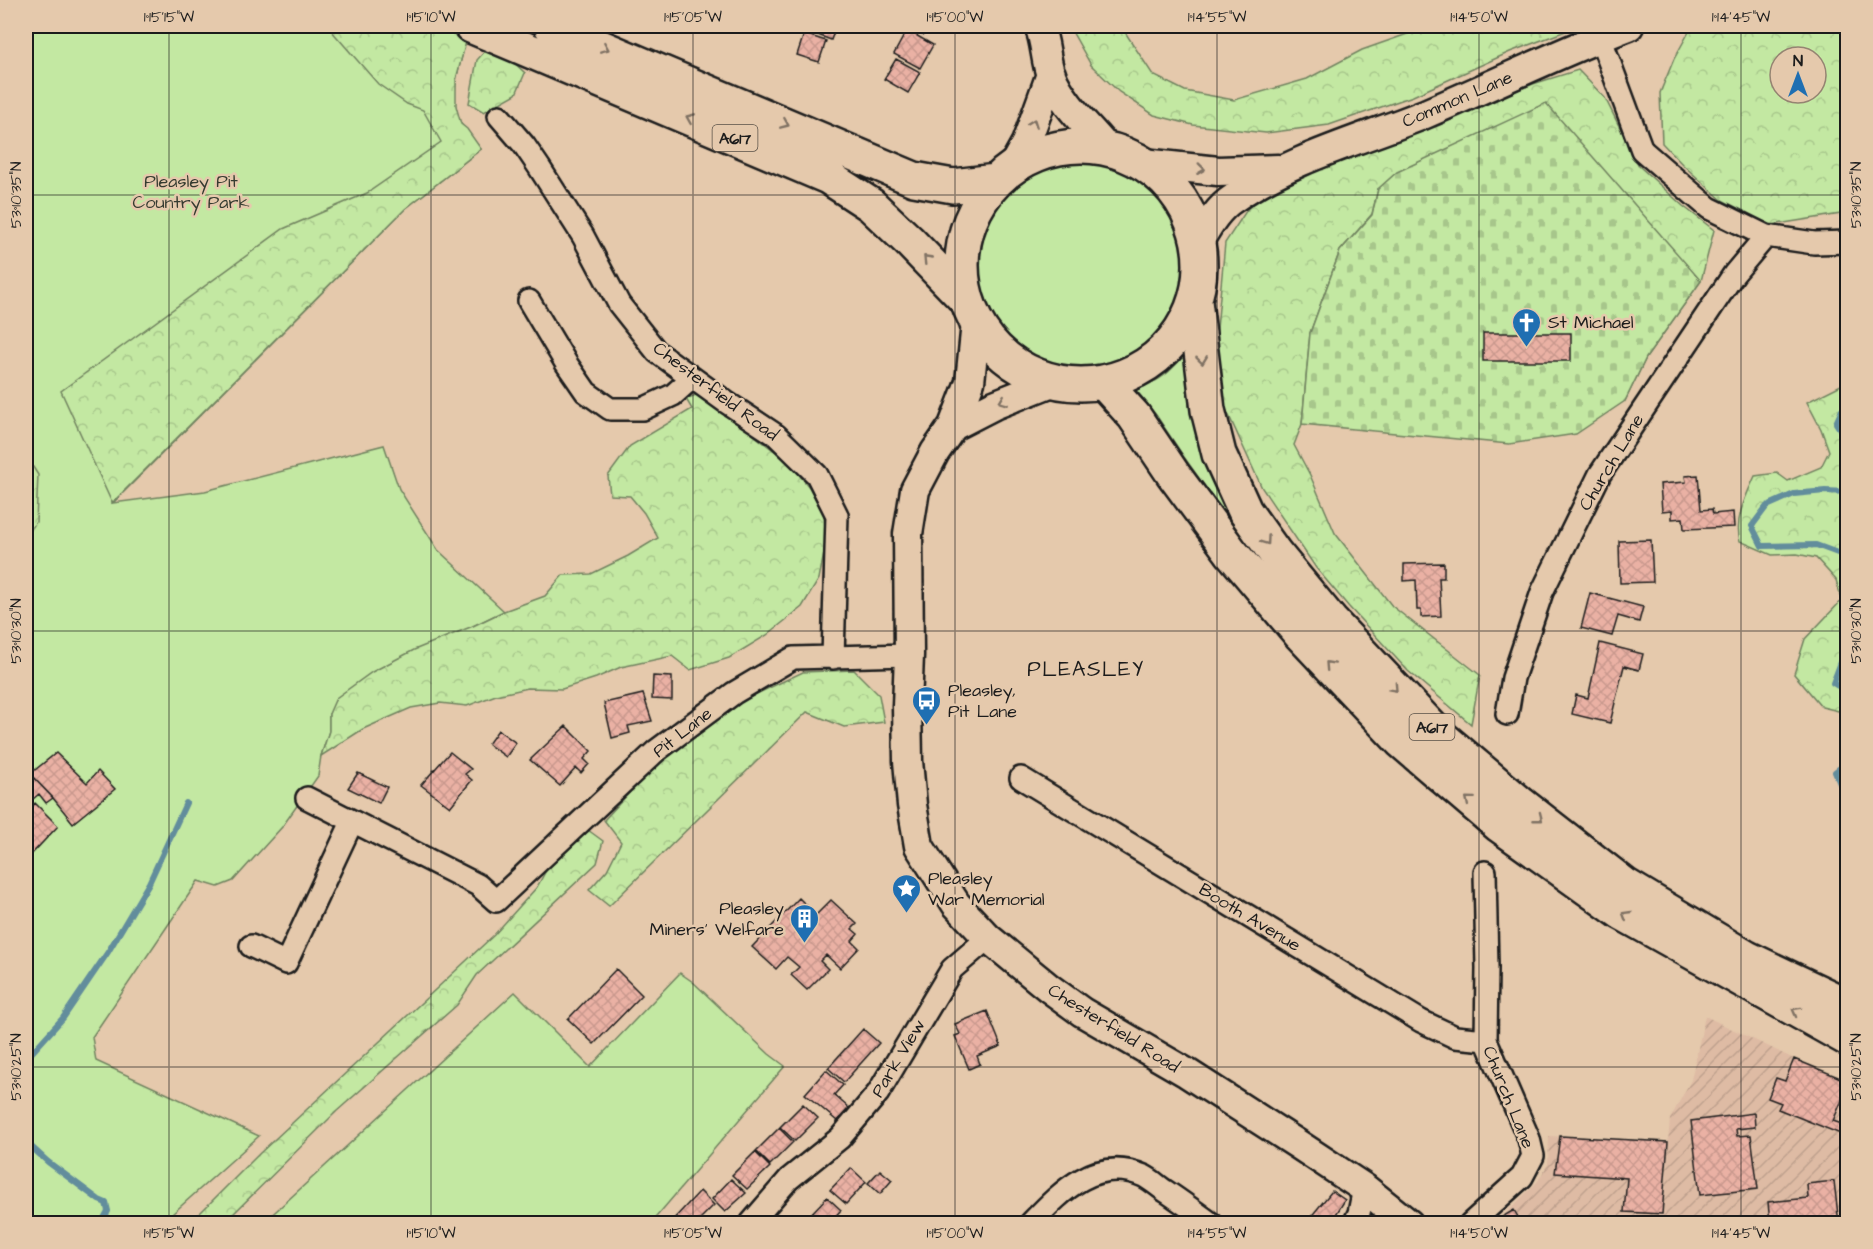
<svg xmlns="http://www.w3.org/2000/svg" width="1873" height="1249" font-family="'Architects Daughter',sans-serif">
<defs>
<pattern id="industrial-furrows" width="10" height="10" patternUnits="userSpaceOnUse" patternTransform="scale(1.5)"><rect width="10" height="10" fill="#debba4"/><path d="M-1 1l2-2M0 10L10 0M9 11l2-2" fill="none" stroke="#bea08d"/></pattern>
<pattern id="forest-crowns" width="20" height="18" patternUnits="userSpaceOnUse" patternTransform="scale(1.5)"><rect width="20" height="18" fill="#c3e8a2"/><path d="M2 6a3 3 0 1 1 6 0M12 15a3 3 0 1 1 6 0" fill="none" stroke="#a7c68b"/></pattern>
<pattern id="cemetery-stones" width="16" height="16" patternUnits="userSpaceOnUse" patternTransform="scale(1.5)"><rect width="16" height="16" fill="#c3e8a2"/><path d="M2 7V4a2 2 0 0 1 4 0v3zM10 15v-3a2 2 0 0 1 4 0v3z" fill="#a7c68b"/></pattern>
<pattern id="building-cross-hatch" width="8" height="8" patternUnits="userSpaceOnUse" patternTransform="scale(1.5)"><rect width="8" height="8" fill="#eab1a4"/><path d="M0 0l8 8M0 8l8-8" fill="none" stroke="#c8988d"/></pattern>
</defs>
<rect width="100%" height="100%" fill="#e5c9ac"/>
<filter id="ink" filterUnits="userSpaceOnUse"><feTurbulence type="fractalNoise" baseFrequency=".0167" numOctaves="2"/><feDisplacementMap in="SourceGraphic" scale="12" xChannelSelector="R" yChannelSelector="G"/><feConvolveMatrix kernelMatrix="1 2 1 2 8 2 1 2 1" color-interpolation-filters="sRGB"/></filter>
<g filter="url(#ink)">
<path fill="url(#industrial-furrows)" d="M1705 1016 1794 1059 1847 1081 1848 1197 1841 1223 1495 1224 1538 1181 1548 1164 1549 1136 1668 1142 1670 1119 1691 1080Z"/>
<path fill="#c3e8a2" stroke="#70825f" stroke-width="1.5" d="M26 26H438L467 38C460 64 448 96 460 122 463 128 476 142 481 149L405 209 113 503 205 491 384 445 399 489 438 550 504 611 473 626 329 714V731L321 756 318 776 282 827 233 881 218 887 198 881 92 1037 96 1061 259 1136 162 1223H26Z
M979 265a102 102 0 1 1 204 0a102 102 0 1 1-204 0Z
M1190 349 1189 406 1205 458 1235 520 1231 523 1184 457 1156 415 1136 390C1164 379 1171 371 1190 349Z
M680 973 693 982 769 1054 785 1066 651 1223H263L515 992 590 1067Z"/>
<path fill="url(#forest-crowns)" stroke="#70825f" stroke-width="1.5" fill-rule="evenodd" d="M333 26H438L467 38 456 79V106L461 124 467 129 481 149 405 209 112 503 61 391 283 229 367 193 441 142 423 110 407 104 378 84 330 29Z
M1069 26H1121L1153 75 1185 91 1234 100 1307 79 1362 50 1430 26H1579L1510 52 1413 96 1329 125 1266 133 1193 125 1154 115 1119 92 1091 65Z
M1699 26H1847V213L1771 225 1722 200 1683 165 1662 143 1660 93 1674 59 1690 30ZM1780 57H1816V93H1780Z
M486 50 509 58 525 73 516 94 484 112 469 103 477 60Z
M1578 70 1605 98 1639 166 1683 206 1714 230 1701 281 1646 358 1625 401 1603 370 1378 189 1372 214 1340 251 1310 333 1302 424 1294 445 1310 475 1335 533 1392 606 1480 675 1471 724 1408 671 1349 607 1316 568 1262 488 1220 396 1217 329 1225 243 1254 199 1324 166 1383 145 1533 84Z
M1847 382V713L1822 707 1794 674 1805 639 1842 600 1836 580 1816 558 1797 554 1772 555 1740 541C1734 519 1746 496 1755 476L1777 473 1788 481 1821 467 1829 451 1821 429 1807 402Z
M696 395H704L738 423 789 462 809 487 824 515 826 543 819 579 802 607 767 635 729 658 690 670 672 656 621 667 596 678 562 689 528 688 496 695 467 706 440 703 411 708 363 729 321 756 329 731V714L336 698 372 672 414 650 473 626 504 611 545 596 563 575 591 574 628 556 658 538 644 513 630 496 610 495 608 476 630 446 692 409 686 399Z
M26 456 38 475 36 522 26 537Z
M854 670 879 695 884 722 844 727 807 712 609 906 589 890 607 870 621 842 604 820 659 761 735 704 803 672Z
M588 830 603 841 597 863 477 975 457 1005 337 1111 224 1223H190L260 1153 494 935 537 887 549 865Z"/>
<path fill="url(#cemetery-stones)" stroke="#70825f" stroke-width="1.5" d="M1546 103 1701 281 1646 358 1625 401 1576 434 1509 444 1302 424 1310 333 1340 251 1372 215 1378 189 1397 172Z"/>
<g fill="none" stroke-linecap="round" stroke-linejoin="round">
<path stroke="#628d9c" stroke-width="6" d="M1848 410H1842L1836 423 1848 441
M1848 492 1825 491 1794 494 1767 506 1752 526 1762 546 1816 545 1843 555 1848 572
M1848 644 1833 683 1848 692
M1848 762 1835 772 1848 802
M26 1059 63 1018 108 952 149 883 186 803
M26 1142 48 1162 99 1200 106 1203 108 1211 101 1224"/>
</g>
<path fill="url(#building-cross-hatch)" stroke="#1c1c1c" stroke-width="1.5" d="M807 26H836L831 40 805 30Z
M905 26H928L923 35Z
M907 30 933 45 920 68 894 54Z
M804 34 826 41 819 62 797 55Z
M896 59 920 72 908 93 884 79Z
M1483 333H1571V361H1483Z
M1698 475 1701 510 1712 509 1713 514 1733 512 1734 527 1684 529 1683 518 1672 519V510L1662 511 1660 484 1686 482 1685 476Z
M1651 540 1653 582 1620 583 1619 541Z
M1444 563V578H1439L1441 616 1421 617V610H1417L1416 580 1404 581V564Z
M1590 593 1643 607 1639 622 1618 616 1612 636 1581 628Z
M1600 643 1643 654 1639 670 1624 666 1610 723 1572 714 1576 695 1588 698Z
M653 676 672 677V700L652 699Z
M643 694 652 721 628 726 630 733 612 738 604 703Z
M566 726 591 751 584 759 589 764 581 773 576 768 560 786 530 760Z
M498 730 516 743 506 757 488 744Z
M450 752 471 769 465 774 472 780 450 807 421 785Z
M56 753 87 783 98 771 115 789 73 823 53 798 30 774Z
M358 773 387 787 379 803 348 788Z
M30 774 53 798 46 803 39 794 33 799 26 791V779Z
M35 803 58 826 26 860V813Z
M799 898 816 915 831 900 857 924 852 929 858 934 852 941 859 948 840 968 826 955 820 961 828 969 807 990 791 975 799 967 787 957 776 969 752 947Z
M616 969 642 995 594 1044 568 1019Z
M987 1011 1001 1046 977 1056 980 1064 969 1069 955 1036 960 1034 955 1024Z
M863 1029 879 1043 844 1082 828 1068Z
M1794 1059 1848 1081V1086L1833 1121 1848 1126V1137L1778 1109 1781 1103 1768 1098 1776 1078 1785 1081Z
M826 1070 843 1085 834 1095 849 1108 837 1121 805 1094Z
M803 1104 818 1118 795 1141 780 1127Z
M1754 1113 1755 1127 1736 1129 1737 1136 1751 1135 1758 1189 1700 1195 1691 1121Z
M779 1128 793 1142 770 1165 756 1151Z
M1560 1136 1668 1142 1662 1214 1624 1212 1627 1178 1555 1173Z
M755 1152 770 1167 747 1189 732 1175Z
M851 1168 866 1182 846 1204 830 1190Z
M880 1170 892 1180 880 1194 868 1183Z
M731 1179 746 1193 725 1212 712 1199Z
M1834 1181 1839 1224H1770L1768 1202 1808 1198 1807 1184Z
M700 1191 714 1205 695 1224H669Z
M1332 1191 1345 1200 1330 1224H1305Z
M827 1197 841 1210 828 1224H815L808 1217Z
M1514 1210 1522 1224H1499L1497 1220Z"/>
<g fill="none" stroke-linecap="round" stroke-linejoin="round">
<defs>
<path id="street" d="M1600 37 1642 150 1709 208 1766 236 1814 243 1848 242
M499 116 524 145 539 167 583 236 619 304 657 352 726 402 776 435 817 475 837 515 833 658
M529 301 566 363 586 392 610 409H643L673 395 692 378
M1507 714 1513 678 1542 592 1600 474 1734 274 1766 236
M1021 778 1421 1021 1455 1037 1486 1040
M307 798 478 885 496 901 656 751 734 693 793 658 909 655
M251 946 286 963 352 822
M751 1223 789 1179 840 1138 878 1093 952 969 988 938
M1030 1224C1061 1192 1095 1155 1144 1176 1152 1180 1159 1187 1167 1192 1182 1202 1197 1213 1212 1224
M1354 1224 1359 1213 1364 1188
M1470 1224 1522 1177 1533 1156 1529 1139 1486 1040 1487 968 1485 872"/>
<path id="secondary" d="M1039 26C1046 42 1045 60 1051 75 1062 103 1088 126 1107 149
M1143 163 1218 171 1278 169
M1011 170 1026 143 1051 74
M1198 243C1208 226 1217 209 1234 198 1291 158 1361 140 1425 114 1494 85 1560 52 1629 26
M976 323 970 382 953 426 935 452 915 490 908 534 909 655 907 706 908 761 912 805 919 846 956 904 988 938 1049 988 1082 1012 1187 1073 1299 1145 1364 1188 1409 1224
M953 426 994 405 1055 381"/>
<path id="highway" d="M471 26 828 177 871 205 909 241 967 301
M551 26 914 179 953 186 996 181
M962 265a119 119 0 1 1 238 0a119 119 0 1 1-238 0Z
M1195 301 1208 410 1219 454 1245 511 1275 553 1331 621 1438 734 1521 804 1625 885 1747 958 1848 1006
M1104 383 1134 416 1173 474 1231 552 1301 635 1401 741 1499 825 1622 913 1848 1039"/>
</defs>
<use href="#street" stroke="#1c1c1c" stroke-width="26"/>
<use href="#secondary" stroke="#1c1c1c" stroke-width="33"/>
<use href="#highway" stroke="#1c1c1c" stroke-width="38"/>
<use href="#street" stroke="#e5c9ac" stroke-width="21"/>
<use href="#secondary" stroke="#e5c9ac" stroke-width="28"/>
<use href="#highway" stroke="#e5c9ac" stroke-width="33"/>
</g>
<defs><path id="oneway-chevron" d="M-2-3.5L2.5 0L-2 3.5" fill="none" stroke-width="1.6" stroke-linecap="round" stroke-linejoin="round" transform="scale(1.5)"/></defs>
<g stroke="#807264">
<use href="#oneway-chevron" transform="translate(605 48) rotate(23)"/>
<use href="#oneway-chevron" transform="translate(690 118) rotate(-157)"/>
<use href="#oneway-chevron" transform="translate(1033 123) rotate(-70)"/>
<use href="#oneway-chevron" transform="translate(785 124) rotate(23)"/>
<use href="#oneway-chevron" transform="translate(1201 169) rotate(7)"/>
<use href="#oneway-chevron" transform="translate(927 259) rotate(-134)"/>
<use href="#oneway-chevron" transform="translate(1202 360) rotate(83)"/>
<use href="#oneway-chevron" transform="translate(1003 401) rotate(158)"/>
<use href="#oneway-chevron" transform="translate(1266 541) rotate(55)"/>
<use href="#oneway-chevron" transform="translate(1329 665) rotate(-133)"/>
<use href="#oneway-chevron" transform="translate(1394 688) rotate(47)"/>
<use href="#oneway-chevron" transform="translate(1469 800) rotate(-140)"/>
<use href="#oneway-chevron" transform="translate(1539 818) rotate(38)"/>
<use href="#oneway-chevron" transform="translate(1626 915) rotate(-149)"/>
<use href="#oneway-chevron" transform="translate(1796 1011) rotate(-151)"/>
</g>
</g>
<path fill="none" stroke="#1c1c1c" stroke-width="1.5" stroke-opacity="0.45" d="M169 26V1224M431 26V1224M693 26V1224M955 26V1224M1217 26V1224M1479 26V1224M1741 26V1224M26 195H1848M26 631H1848M26 1067H1848"/>
<defs>
<symbol id="church-pin" viewBox="-11 -11 22 30"><path d="M0 17L-7.5 6A9.5 9.5 0 1 1 7.5 6Z" fill="#1f6fb2" stroke="#e5c9ac"/><path d="M-1.2-6h2.4v3.5h3.3v2.4h-3.3V6h-2.4V-.1h-3.3v-2.4h3.3Z" fill="#fff"/></symbol>
<symbol id="bus-pin" viewBox="-11 -11 22 30"><path d="M0 17L-7.5 6A9.5 9.5 0 1 1 7.5 6Z" fill="#1f6fb2" stroke="#e5c9ac"/><path d="M-5-6H5V4H4V6H2V4H-2V6H-4V4H-5ZM-3.5-4V0h7V-4ZM-3.5 1.2v1.5H-2V1.2ZM2 1.2v1.5H3.5V1.2Z" fill="#fff"/></symbol>
<symbol id="sight-pin" viewBox="-11 -11 22 30"><path d="M0 17L-7.5 6A9.5 9.5 0 1 1 7.5 6Z" fill="#1f6fb2" stroke="#e5c9ac"/><path d="M0-6L1.8-2.2L6-1.7L2.9 1.2L3.7 5.4L0 3.3L-3.7 5.4L-2.9 1.2L-6-1.7L-1.8-2.2Z" fill="#fff"/></symbol>
<symbol id="building-pin" viewBox="-11 -11 22 30"><path d="M0 17L-7.5 6A9.5 9.5 0 1 1 7.5 6Z" fill="#1f6fb2" stroke="#e5c9ac"/><path d="M-4-6H4V6H1V3H-1V6H-4ZM-2.5-4.3h1.7v1.8h-1.7ZM.8-4.3h1.7v1.8H.8ZM-2.5-1h1.7V.8h-1.7ZM.8-1h1.7V.8H.8Z" fill="#fff"/></symbol>
</defs>
<g fill-rule="evenodd">
<use href="#church-pin" x="1510" y="306" width="33" height="45"/>
<use href="#bus-pin" x="910" y="684" width="33" height="45"/>
<use href="#sight-pin" x="890" y="872" width="33" height="45"/>
<use href="#building-pin" x="788" y="902" width="33" height="45"/>
</g>
<g text-anchor="middle" stroke-width="5" stroke-linejoin="round" paint-order="stroke">
<g fill="#e5c9ac" stroke="#585047" stroke-width="1.5">
<rect x="712.5" y="125" width="45" height="26" rx="4.5"/>
<rect x="1409.5" y="714" width="45" height="26" rx="4.5"/>
</g>
<g font-size="16" font-weight="bold" fill="#1c1c1c">
<text x="735" y="144">A617</text>
<text x="1432" y="733">A617</text>
</g>
<g font-size="18" fill="#1c1c1c" stroke="#e5c9ac">
<text transform="translate(1457 99) rotate(-23)" y="6">Common Lane</text>
<text transform="translate(716 391) rotate(37)" y="6">Chesterfield Road</text>
<text transform="translate(1611 462) rotate(-59)" y="6">Church Lane</text>
<text transform="translate(682 732) rotate(-38)" y="6">Pit Lane</text>
<text transform="translate(1250 917) rotate(31)" y="6">Booth Avenue</text>
<text transform="translate(1114 1028) rotate(32)" y="6">Chesterfield Road</text>
<text transform="translate(898 1058) rotate(-59)" y="6">Park View</text>
<text transform="translate(1509 1097) rotate(68)" y="6">Church Lane</text>
</g>
<g font-size="18" fill="#353b30" stroke="#e5c9ac">
<text x="191" y="187">Pleasley Pit<tspan x="191" dy="21">Country Park</tspan></text>
</g>
<g font-size="18" fill="#1c1c1c" stroke="#e5c9ac" text-anchor="start">
<text x="1548" y="328">St Michael</text>
<text x="948" y="696">Pleasley,<tspan x="948" dy="21">Pit Lane</tspan></text>
<text x="928" y="884">Pleasley<tspan x="928" dy="21">War Memorial</tspan></text>
<text x="784" y="914" text-anchor="end">Pleasley<tspan x="784" dy="21">Miners' Welfare</tspan></text>
</g>
<g font-size="21" letter-spacing="1.5" fill="#1c1c1c" stroke="#e5c9ac">
<text x="1086" y="676">PLEASLEY</text>
</g>
</g>
<rect width="1873" height="1249" fill="none" stroke="#e5c9ac" stroke-width="66"/>
<g transform="translate(1798 75)"><circle r="28" fill="#e5c9ac" stroke="#958472" stroke-width="1.5"/>
<path d="M0-4.5L10 22L0 15L-10 22Z" fill="#1f6fb2"/>
<text y="-9" font-size="16" font-weight="bold" text-anchor="middle" fill="#1c1c1c">N</text>
</g>
<rect x="33" y="33" width="1807" height="1183" fill="none" stroke="#1c1c1c" stroke-width="2"/>
<g font-size="15" text-anchor="middle" fill="#1c1c1c">
<text x="169" y="22">1°15'15"W</text>
<text x="431" y="22">1°15'10"W</text>
<text x="693" y="22">1°15'05"W</text>
<text x="955" y="22">1°15'00"W</text>
<text x="1217" y="22">1°14'55"W</text>
<text x="1479" y="22">1°14'50"W</text>
<text x="1741" y="22">1°14'45"W</text>
<text transform="translate(16 195) rotate(-90)" y="5">53°10'35"N</text>
<text transform="translate(1856 195) rotate(-90)" y="5">53°10'35"N</text>
<text transform="translate(16 631) rotate(-90)" y="5">53°10'30"N</text>
<text transform="translate(1856 631) rotate(-90)" y="5">53°10'30"N</text>
<text transform="translate(16 1067) rotate(-90)" y="5">53°10'25"N</text>
<text transform="translate(1856 1067) rotate(-90)" y="5">53°10'25"N</text>
<text x="169" y="1238">1°15'15"W</text>
<text x="431" y="1238">1°15'10"W</text>
<text x="693" y="1238">1°15'05"W</text>
<text x="955" y="1238">1°15'00"W</text>
<text x="1217" y="1238">1°14'55"W</text>
<text x="1479" y="1238">1°14'50"W</text>
<text x="1741" y="1238">1°14'45"W</text>
</g>
</svg>
